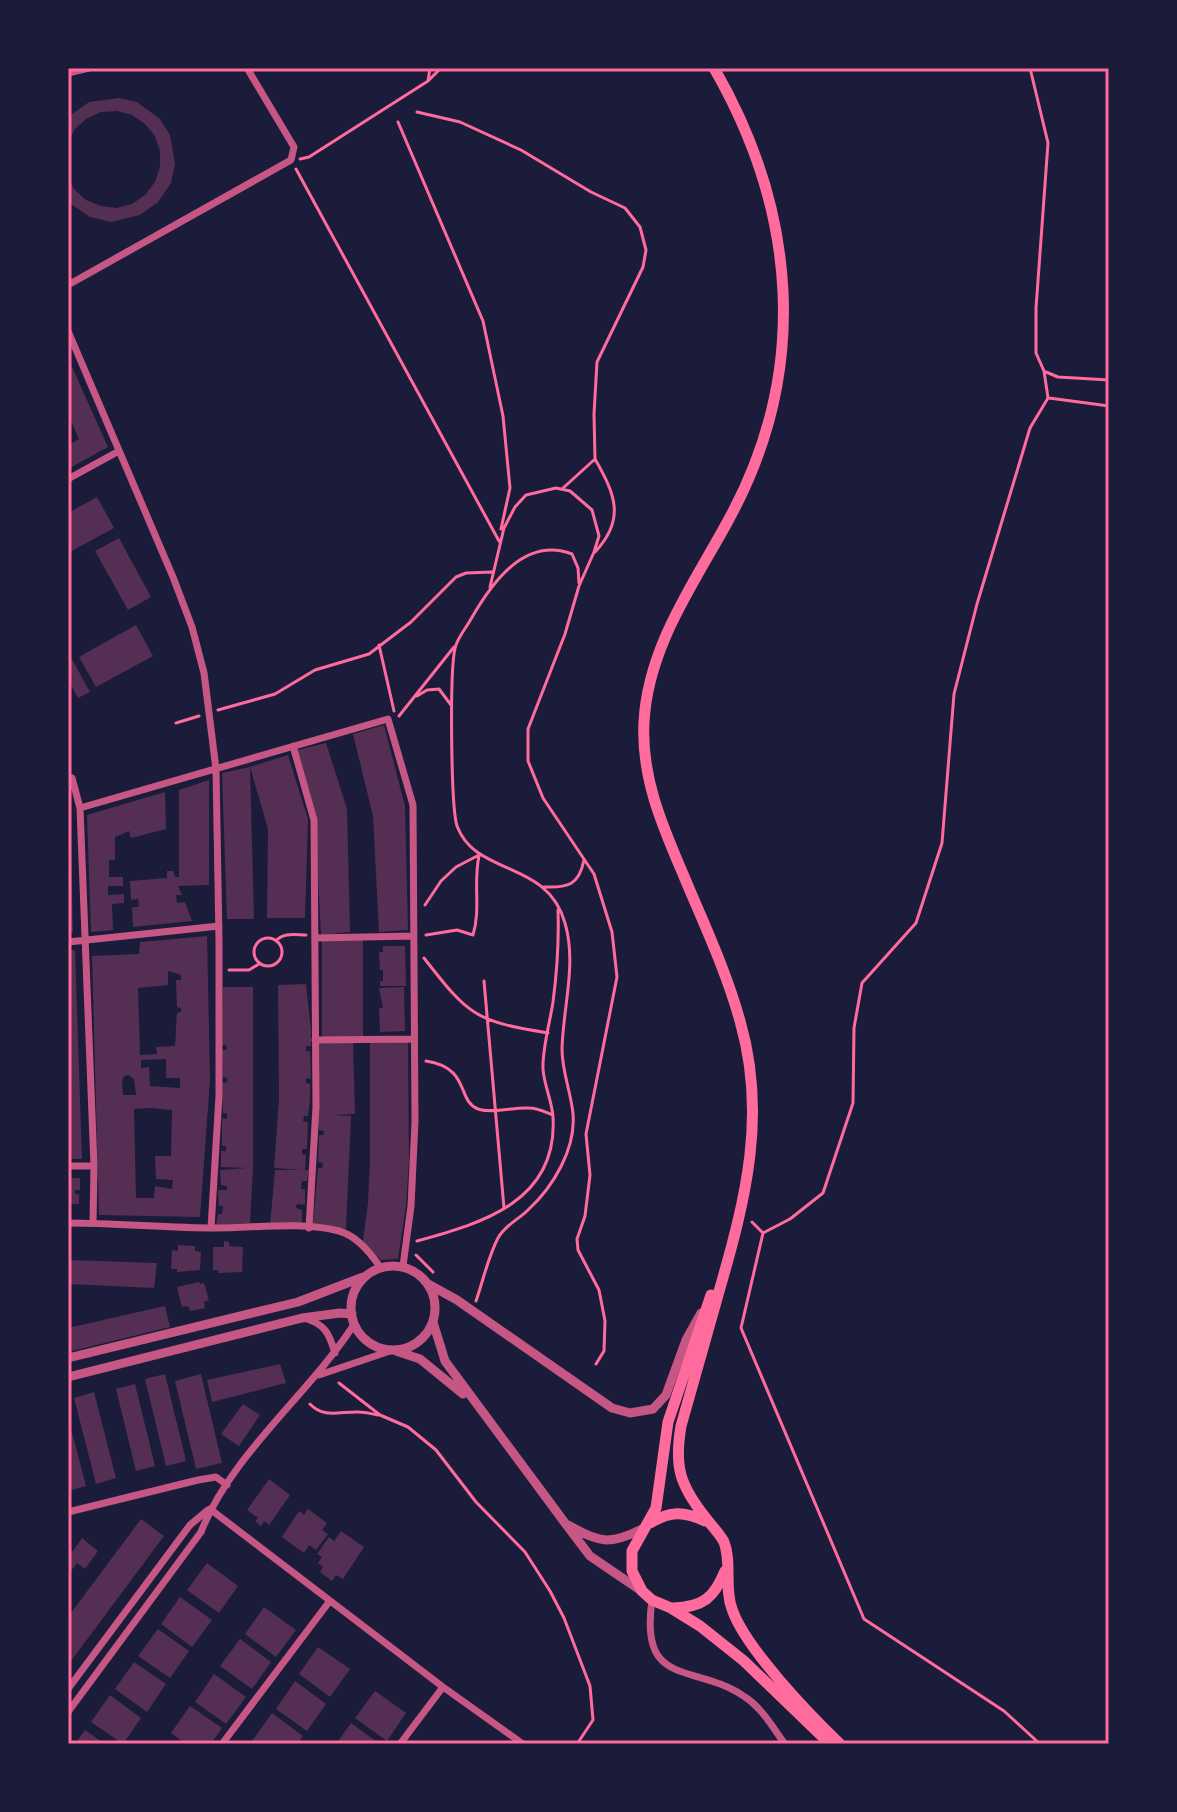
<svg xmlns="http://www.w3.org/2000/svg" width="1177" height="1812" font-family="'IBM Plex Sans',sans-serif">
<rect width="100%" height="100%" fill="#1b1b3a"/>
<path fill="#542f53" fill-rule="evenodd" d="M119 98 137 102 160 119 170 135 175 164 171 183 158 202 140 215 111 222 90 217 68 202V178L74 189 86 200 101 206 116 208 132 204 145 195 155 182 160 167V151L155 136 145 124 132 115 117 111 101 112 86 119 75 129 68 141V117L89 102Z
M68 358 108 447 68 469V445L79 439 68 414Z
M97 497 114 528 68 553V513Z
M119 538 151 597 128 610 95 551Z
M136 625 153 656 96 687 79 657Z
M68 652 90 692 78 698 68 680Z
M384 725 405 806 408 930 379 932 373 816 353 734Z
M326 743 347 809 350 932 321 935 315 818 297 750Z
M288 755 308 819 305 918H267L268 829 250 767Z
M250 767 254 919H227L222 773Z
M209 780V885L178 886 182 895H176L177 903 185 902 192 921 133 927 132 907H139L138 899 131 900 130 881 167 878V871H173L175 877H179V790Z
M165 792 166 829 131 838 129 831 115 837V860H109V877H123V886H108V895L124 894V903L112 904 113 930 91 932 87 815Z
M68 847H71L73 932H68Z
M207 936 210 1080 200 1217 99 1215 92 956 139 954 140 942ZM168 971 181 975V980H176L177 1007 181 1008V1012L177 1013 175 1046 156 1047 157 1054 140 1055 138 988 168 985ZM166 1059V1078H180V1088L150 1086 149 1067 141 1068V1060ZM128 1075 134 1079 136 1095H123L122 1081 124 1076ZM151 1108 172 1110 171 1156H155L156 1179 173 1180 172 1189 155 1186 154 1198H136L134 1109Z
M363 940V1036L322 1038V941Z
M383 946H405L406 986H380V981H383V970H380L379 952H383Z
M68 950H75L82 1159H68Z
M306 984 311 1030V1046H306V1051H310L311 1079 306 1078V1083L310 1084V1100L308 1116H304L303 1121 308 1122 307 1149H302V1154L306 1155 305 1170H309L307 1181H302L301 1189H305V1205L297 1204 296 1208 302 1210V1225H270L275 1170H302L274 1168 279 1099 278 985Z
M223 987H253V1168L250 1223 216 1225 218 1214H222L223 1206H219L218 1190H227V1186L221 1185 220 1170 247 1168 221 1167V1151H226V1146H222V1118L227 1119V1114L223 1113 222 1083 227 1082V1078L223 1077 222 1050H227L226 1045H222Z
M404 987 405 1031 380 1032 379 1008H383L379 988Z
M353 1042 355 1114 333 1115 351 1116 346 1229 313 1224 318 1168H322L323 1163 318 1162 319 1135H323L324 1131 319 1130 318 1115V1043Z
M370 1042H408L409 1162 406 1205 398 1259 381 1260 363 1241 368 1203 370 1161Z
M68 1178H80V1190H75V1194H79V1204H68Z
M224 1241 229 1242V1246L243 1247 242 1272 218 1273V1270H213V1247H224Z
M178 1245 195 1246V1251L201 1252 200 1270 177 1272V1269H171L172 1250 178 1251Z
M68 1260 157 1263 154 1288 68 1284Z
M199 1282 200 1284 204 1283 209 1300 204 1302 205 1308 190 1311 188 1306 182 1307 177 1287Z
M165 1306 170 1327 68 1352V1328Z
M280 1364 286 1383 212 1402 207 1380Z
M165 1374 186 1461 166 1466 145 1379Z
M201 1374 222 1463 196 1469 175 1381Z
M135 1384 155 1466 136 1471 116 1389Z
M94 1392 116 1478 96 1484 74 1398Z
M243 1404 260 1415 239 1446 221 1434Z
M68 1417 86 1486 68 1491Z
M269 1479 290 1495 269 1525 264 1521 261 1526 255 1521 258 1518 247 1510Z
M308 1509 327 1523 322 1530 328 1534 316 1550 309 1545 304 1553 282 1537 299 1511 304 1515Z
M141 1519 164 1536 68 1665V1617Z
M341 1531 364 1547 343 1579 336 1575 332 1581 320 1572 323 1567 318 1563 322 1557 317 1554 329 1537 334 1541Z
M82 1538 98 1551 85 1569 77 1563 68 1575V1548L73 1551Z
M207 1563 238 1586 219 1613 187 1590Z
M180 1597 212 1620 192 1647 161 1624Z
M264 1607 296 1630 276 1657 245 1634Z
M158 1629 189 1651 170 1678 138 1656Z
M240 1639 271 1662 252 1689 220 1666Z
M318 1647 350 1669 330 1697 299 1674Z
M134 1662 166 1684 147 1712 115 1689Z
M214 1674 246 1697 226 1724 195 1702Z
M295 1681 326 1704 307 1731 276 1709Z
M375 1691 406 1713 387 1741 355 1718Z
M110 1695 141 1718 123 1744 91 1722Z
M190 1706 222 1728 211 1744H186L171 1733Z
M272 1713 303 1736 297 1744H257L252 1741Z
M351 1723 380 1744H336Z
M85 1730 105 1744H75Z"/>
<g fill="none" stroke-linecap="round" stroke-linejoin="round">
<path stroke="#ff6b9d" stroke-width="3" d="M428 81 430 68
M417 112 460 122 521 150 591 192 625 208 640 227 646 250 643 267 597 362 594 414 595 459 562 489
M398 122 483 321 503 416 510 488 501 529
M300 159 309 157 428 81 441 68
M296 169 499 541
M1046 372 1058 377 1109 380
M1049 398 1109 406
M595 552C626 519 615 494 595 459
M490 587 504 528 515 507 526 495 556 488 570 491 592 510 599 536 594 552 579 586 565 634 528 729V761L543 798 594 874 612 932 617 977 586 1134 590 1175 585 1216 577 1239 578 1250 599 1290 605 1321 604 1351 596 1364
M379 645 394 711
M417 696 427 690 439 689 451 705
M218 710 275 694 315 670 369 654 411 622 456 577 466 573 492 572
M399 716 454 647
M176 723 199 716
M544 887C568 888 579 885 584 860
M425 905 441 881 456 867 479 855
M426 935 457 930 473 935C481 909 473 883 479 856
M254 952a14 14 0 1 1 28 0a14 14 0 1 1-28 0Z
M276 941C283 932 296 935 306 935
M424 958C469 1016 475 1021 548 1033
M229 970H249L259 964
M484 981 504 1208
M426 1061C471 1068 456 1100 478 1109 494 1114 513 1107 529 1108 538 1108 545 1112 553 1115
M752 1222 763 1233 790 1219 823 1193 853 1103 854 1028 862 983 916 923 942 843 954 694 977 604 1030 428 1048 398 1044 371 1036 353V308L1048 143 1030 68
M763 1233 741 1328 864 1619 1004 1711 1040 1744
M417 1241C483 1223 558 1201 553 1117 552 1101 544 1085 543 1069 542 1050 550 1022 553 1002 557 972 559 941 558 910
M416 1255 433 1272
M476 1301C483 1281 488 1257 498 1238 505 1225 518 1220 528 1210 553 1187 576 1149 573 1114 571 1092 562 1072 562 1049 563 1007 577 964 565 923 547 859 476 877 457 826 451 807 449 663 456 645 459 636 466 628 471 619 491 584 524 536 572 554L578 568 579 583
M339 1383 380 1415 408 1427 436 1450 476 1502 525 1552 550 1591 564 1618 590 1686 593 1720 577 1744
M310 1404C324 1419 341 1411 359 1412 365 1412 372 1414 378 1415"/>
<path stroke="#c65784" stroke-width="7" d="M68 73 89 68
M68 285 291 160 294 147 247 68
M68 331 173 577 192 627 204 673 216 769 219 941V1096L211 1228
M68 479 119 451
M293 746 314 820 316 1107 309 1228
M72 778 80 808 94 1166 93 1223
M80 808 388 719 413 805 415 1122 411 1206 403 1266
M315 938 414 936
M68 942 219 926
M315 1040 414 1039
M68 1166H94
M68 1223C117 1223 167 1228 216 1228 256 1228 301 1221 339 1231 357 1236 370 1252 380 1267
M304 1318C325 1324 329 1333 335 1353
M319 1375 393 1350
M210 1509 443 1687 523 1744
M68 1512 198 1480 216 1477 227 1485
M652 1600C639 1690 695 1662 745 1697 762 1708 773 1728 785 1744
M68 1689 190 1525 208 1510
M68 1712 201 1532C231 1455 308 1395 353 1326
M222 1744 329 1602
M400 1744 443 1687"/>
<path stroke="#c65784" stroke-width="9" d="M351 1308a42 42 0 1 1 84 0a42 42 0 1 1-84 0Z
M428 1284 457 1300 612 1408 630 1413 653 1409 666 1395 686 1340 701 1313
M433 1322 445 1361 565 1523 590 1556 640 1590
M396 1351 420 1359 463 1394
M68 1358 298 1302 363 1277
M68 1377 302 1318 340 1313 352 1314
M568 1525C599 1542 609 1546 642 1529"/>
<path stroke="#ff6b9d" stroke-width="11" d="M714 68C797 212 810 371 729 519 694 584 648 646 644 722 641 777 662 825 683 874 703 922 726 970 740 1021 767 1114 746 1198 720 1288 707 1334 694 1380 681 1426 674 1467 680 1485 705 1517 711 1525 720 1534 724 1542 732 1562 724 1588 732 1609 745 1648 810 1715 840 1744
M711 1295 668 1422 656 1508 632 1551V1571L642 1591 652 1600 671 1608 700 1626 744 1661 828 1742
M650 1523C670 1511 684 1511 705 1521
M673 1608C703 1607 714 1598 725 1571"/>
</g>
<rect width="1177" height="1812" fill="none" stroke="#1b1b3a" stroke-width="140"/>
<rect x="70" y="70" width="1037" height="1672" fill="none" stroke="#ff6b9d" stroke-width="3"/>
</svg>
